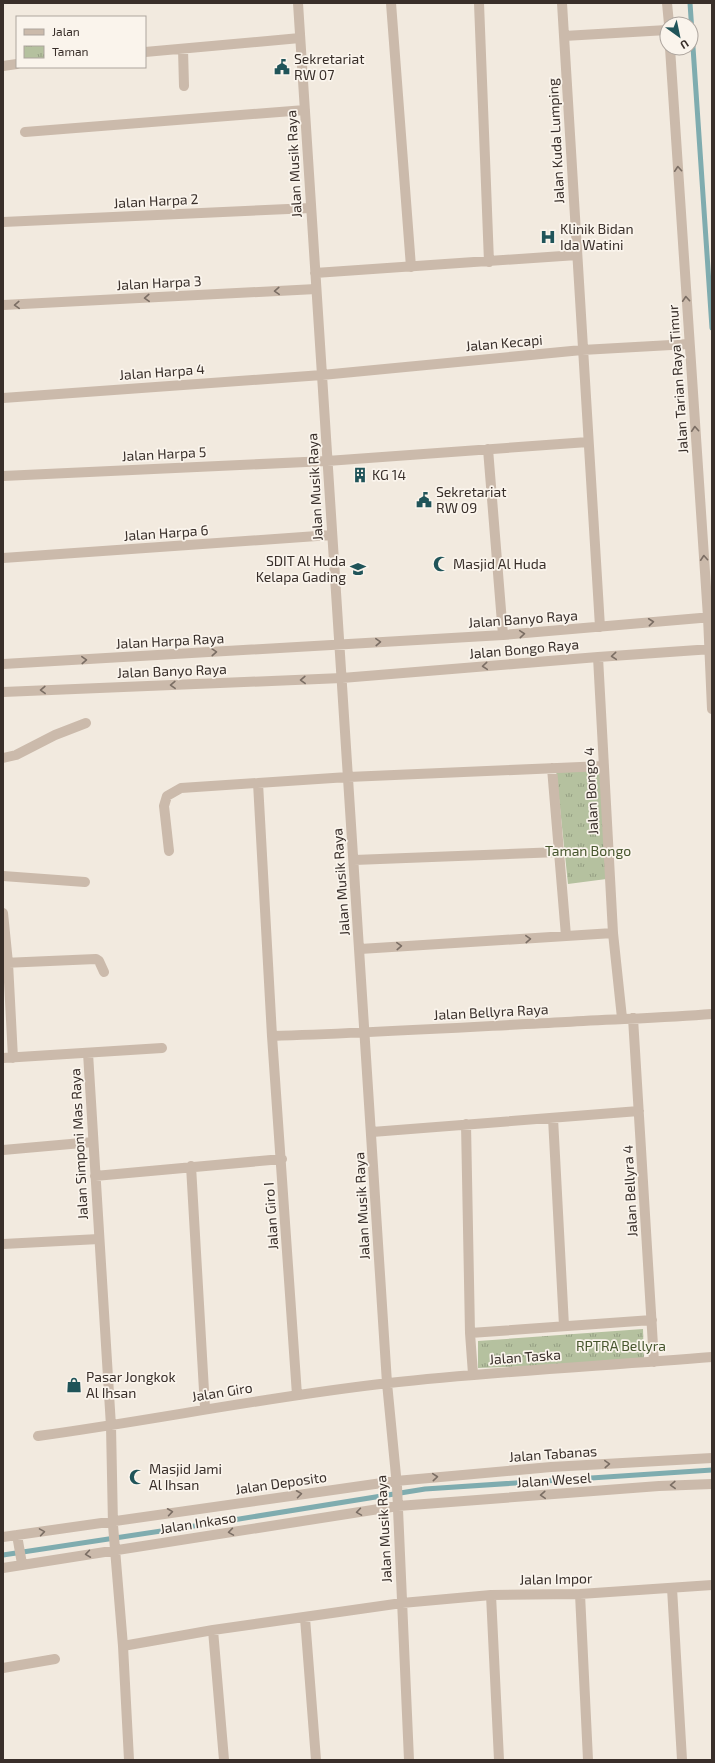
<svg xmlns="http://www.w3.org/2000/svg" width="715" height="1763" font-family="'Exo 2',sans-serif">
<defs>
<pattern id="park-tufts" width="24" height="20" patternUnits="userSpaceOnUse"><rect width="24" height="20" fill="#b5c19f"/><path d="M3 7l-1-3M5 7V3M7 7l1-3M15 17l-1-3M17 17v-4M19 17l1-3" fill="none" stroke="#949d82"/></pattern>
</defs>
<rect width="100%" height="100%" fill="#f2eadf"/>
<path fill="url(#park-tufts)" d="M600 769 614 878 568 884 556 770Z
M643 1329 644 1362 478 1368V1341Z"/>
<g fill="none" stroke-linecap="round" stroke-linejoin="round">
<path stroke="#7facaf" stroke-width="5" d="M690 3 712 328
M3 1555 227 1521 425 1489 712 1470"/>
<path stroke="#cbbaab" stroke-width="10" d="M298 3 387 1383 397 1486 409 1760
M391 3 411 267
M479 3 489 262
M562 3 600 627
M667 3 669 24
M564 36 667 30
M670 48 708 617 712 709
M183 49 184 86
M145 52 300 38
M3 66 17 64
M25 132 305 110
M3 222 311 208
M315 273 577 255
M3 305 316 289
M3 398 322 375 582 350 689 344
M488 449 503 635
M3 476 327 461 588 442
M3 558 331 535
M598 657 613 933 622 1018
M3 664 503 635 712 617
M3 692 342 678 598 657 712 649
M3 758 16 755 55 735 86 723
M552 768 559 852
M258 783 272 1036 297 1395
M169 851 164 806 167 796 181 788 348 777 604 766
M354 860 559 852 566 936
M3 876 85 882
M3 913 8 963 13 1058
M360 949 613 933
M3 963 96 959 99 961 104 972
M633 1018 654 1362
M272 1036C370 1033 468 1027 566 1022 615 1019 664 1018 712 1014
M88 1053 111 1426 113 1525 123 1646 129 1760
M3 1058 162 1048
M553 1118 564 1326
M466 1124 470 1333 473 1374
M372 1132 639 1111
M3 1150 93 1142
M191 1166 205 1408
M95 1176 282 1159
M3 1244 99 1239
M470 1333 652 1320
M38 1436C155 1420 271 1396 389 1383 496 1371 604 1366 712 1357
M17 1535 22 1564
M3 1537 396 1481 551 1467 712 1458
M3 1568 398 1506 659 1486 712 1484
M672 1588 682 1760
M580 1594 588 1760
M491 1595 499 1760
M305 1618 316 1760
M213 1630 224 1760
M123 1646 213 1630 402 1603 491 1595 580 1594 712 1585
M3 1668 55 1659"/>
</g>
<defs><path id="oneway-chevron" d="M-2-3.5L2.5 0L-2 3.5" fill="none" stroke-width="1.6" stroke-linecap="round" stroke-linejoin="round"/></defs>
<g stroke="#7b6e64">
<use href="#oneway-chevron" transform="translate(678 169) rotate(-94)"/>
<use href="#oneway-chevron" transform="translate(277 291) rotate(177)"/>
<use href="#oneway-chevron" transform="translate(147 298) rotate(177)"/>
<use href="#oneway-chevron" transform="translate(686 299) rotate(-94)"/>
<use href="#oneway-chevron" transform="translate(17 305) rotate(177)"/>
<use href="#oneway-chevron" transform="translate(695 429) rotate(-94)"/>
<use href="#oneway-chevron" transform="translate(704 558) rotate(-94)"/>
<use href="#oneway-chevron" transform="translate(651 622) rotate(-6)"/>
<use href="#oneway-chevron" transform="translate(522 634) rotate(-5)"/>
<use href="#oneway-chevron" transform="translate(378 642) rotate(-3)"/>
<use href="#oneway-chevron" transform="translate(214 652) rotate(-4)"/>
<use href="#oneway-chevron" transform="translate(614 656) rotate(175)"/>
<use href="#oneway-chevron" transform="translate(84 660) rotate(-3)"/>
<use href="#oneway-chevron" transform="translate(485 666) rotate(175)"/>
<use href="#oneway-chevron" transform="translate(303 680) rotate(178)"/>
<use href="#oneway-chevron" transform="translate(173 685) rotate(178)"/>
<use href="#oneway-chevron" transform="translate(43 690) rotate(178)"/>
<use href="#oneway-chevron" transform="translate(528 939) rotate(-3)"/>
<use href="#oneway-chevron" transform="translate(399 946) rotate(-3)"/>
<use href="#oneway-chevron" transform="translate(607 1464) rotate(-3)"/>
<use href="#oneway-chevron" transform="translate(435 1477) rotate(-5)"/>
<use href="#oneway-chevron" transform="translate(673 1485) rotate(178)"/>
<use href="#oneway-chevron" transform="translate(299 1494) rotate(-8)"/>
<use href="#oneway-chevron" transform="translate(543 1495) rotate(176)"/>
<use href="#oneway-chevron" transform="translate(170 1512) rotate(-8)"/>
<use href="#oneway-chevron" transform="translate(359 1512) rotate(171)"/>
<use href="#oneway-chevron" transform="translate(42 1532) rotate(-9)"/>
<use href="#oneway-chevron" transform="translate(231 1532) rotate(171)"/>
<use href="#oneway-chevron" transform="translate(88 1554) rotate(172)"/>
</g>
<defs>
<symbol id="civic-bare" viewBox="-9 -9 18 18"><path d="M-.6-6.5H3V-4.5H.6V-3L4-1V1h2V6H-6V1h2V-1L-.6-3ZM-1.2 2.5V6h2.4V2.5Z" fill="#205459" stroke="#faf4ec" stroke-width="2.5" paint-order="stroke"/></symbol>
<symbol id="hospital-bare" viewBox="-9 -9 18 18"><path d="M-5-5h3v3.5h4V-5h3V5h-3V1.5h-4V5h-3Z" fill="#205459" stroke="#faf4ec" stroke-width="2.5" paint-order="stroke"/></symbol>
<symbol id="building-bare" viewBox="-9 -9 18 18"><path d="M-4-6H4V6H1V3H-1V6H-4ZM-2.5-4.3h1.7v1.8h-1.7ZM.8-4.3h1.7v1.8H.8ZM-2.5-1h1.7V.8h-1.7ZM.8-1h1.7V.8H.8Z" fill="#205459" stroke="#faf4ec" stroke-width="2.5" paint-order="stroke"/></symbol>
<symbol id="mosque-bare" viewBox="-9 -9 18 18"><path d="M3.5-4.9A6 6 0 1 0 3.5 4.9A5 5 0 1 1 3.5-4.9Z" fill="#205459" stroke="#faf4ec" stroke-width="2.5" paint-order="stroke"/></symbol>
<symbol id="school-bare" viewBox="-9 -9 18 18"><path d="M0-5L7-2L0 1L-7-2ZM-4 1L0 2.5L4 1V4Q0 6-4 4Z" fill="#205459" stroke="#faf4ec" stroke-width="2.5" paint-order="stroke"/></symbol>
<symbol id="shop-bare" viewBox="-9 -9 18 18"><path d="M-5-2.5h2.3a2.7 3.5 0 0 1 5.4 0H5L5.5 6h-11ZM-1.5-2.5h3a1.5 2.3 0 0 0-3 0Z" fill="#205459" stroke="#faf4ec" stroke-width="2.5" paint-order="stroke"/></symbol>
</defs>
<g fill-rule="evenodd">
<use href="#civic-bare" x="271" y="56" width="22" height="22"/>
<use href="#hospital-bare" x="537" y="226" width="22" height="22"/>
<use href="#building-bare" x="349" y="464" width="22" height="22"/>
<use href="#civic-bare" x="413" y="489" width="22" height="22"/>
<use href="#mosque-bare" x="430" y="553" width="22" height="22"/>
<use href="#school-bare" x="347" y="558" width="22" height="22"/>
<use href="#shop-bare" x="63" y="1374" width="22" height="22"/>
<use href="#mosque-bare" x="126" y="1466" width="22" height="22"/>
</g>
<g text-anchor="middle" stroke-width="3.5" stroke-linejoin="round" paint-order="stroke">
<g font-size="14" fill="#392f2a" stroke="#faf4ec" text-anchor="start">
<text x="294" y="64">Sekretariat<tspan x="294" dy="16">RW 07</tspan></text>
<text x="560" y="234">Klinik Bidan<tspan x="560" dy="16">Ida Watini</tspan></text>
<text x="372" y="480">KG 14</text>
<text x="436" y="497">Sekretariat<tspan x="436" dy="16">RW 09</tspan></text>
<text x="346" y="566" text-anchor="end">SDIT Al Huda<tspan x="346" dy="16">Kelapa Gading</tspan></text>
<text x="453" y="569">Masjid Al Huda</text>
<text x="86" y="1382">Pasar Jongkok<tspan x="86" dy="16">Al Ihsan</tspan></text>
<text x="149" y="1474">Masjid Jami<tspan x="149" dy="16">Al Ihsan</tspan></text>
</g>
<g font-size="14" fill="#392f2a" stroke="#faf4ec">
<text transform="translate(556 141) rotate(-93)" y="5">Jalan Kuda Lumping</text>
<text transform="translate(294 164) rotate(-93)" y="5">Jalan Musik Raya</text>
<text transform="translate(156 201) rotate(-3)" y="5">Jalan Harpa 2</text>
<text transform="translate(159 283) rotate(-3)" y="5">Jalan Harpa 3</text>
<text transform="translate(504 343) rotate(-5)" y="5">Jalan Kecapi</text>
<text transform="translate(162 372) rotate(-4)" y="5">Jalan Harpa 4</text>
<text transform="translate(678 379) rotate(-94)" y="5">Jalan Tarian Raya Timur</text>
<text transform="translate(164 454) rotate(-3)" y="5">Jalan Harpa 5</text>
<text transform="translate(315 487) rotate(-93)" y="5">Jalan Musik Raya</text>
<text transform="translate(166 533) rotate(-4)" y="5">Jalan Harpa 6</text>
<text transform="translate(523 619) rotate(-4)" y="5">Jalan Banyo Raya</text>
<text transform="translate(170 641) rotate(-3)" y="5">Jalan Harpa Raya</text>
<text transform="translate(524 649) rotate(-5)" y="5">Jalan Bongo Raya</text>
<text transform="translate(172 671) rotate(-2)" y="5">Jalan Banyo Raya</text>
<text transform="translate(591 791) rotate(-93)" y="5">Jalan Bongo 4</text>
<text transform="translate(341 882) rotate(-94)" y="5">Jalan Musik Raya</text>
<text transform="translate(491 1012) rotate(-3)" y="5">Jalan Bellyra Raya</text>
<text transform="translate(79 1144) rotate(-93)" y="5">Jalan Simponi Mas Raya</text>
<text transform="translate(630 1191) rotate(-93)" y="5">Jalan Bellyra 4</text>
<text transform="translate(362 1206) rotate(-93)" y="5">Jalan Musik Raya</text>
<text transform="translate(271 1216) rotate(-94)" y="5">Jalan Giro I</text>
<text transform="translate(525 1357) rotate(-4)" y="5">Jalan Taska</text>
<text transform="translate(222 1392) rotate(-9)" y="5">Jalan Giro</text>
<text transform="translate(553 1454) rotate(-4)" y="5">Jalan Tabanas</text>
<text transform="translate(554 1480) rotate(-4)" y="5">Jalan Wesel</text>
<text transform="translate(281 1483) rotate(-8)" y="5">Jalan Deposito</text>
<text transform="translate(198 1523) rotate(-9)" y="5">Jalan Inkaso</text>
<text transform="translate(384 1529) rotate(-93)" y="5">Jalan Musik Raya</text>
<text transform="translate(556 1579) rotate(-1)" y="5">Jalan Impor</text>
</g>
<g font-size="14" fill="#47562e" stroke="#faf4ec">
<text x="588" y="856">Taman Bongo</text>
<text x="621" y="1351">RPTRA Bellyra</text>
</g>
</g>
<rect width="715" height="1763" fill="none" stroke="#392f2a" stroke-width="8"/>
<rect x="16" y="16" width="130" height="52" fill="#faf4ec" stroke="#ada59e"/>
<rect x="24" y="29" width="20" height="6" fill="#cbbaab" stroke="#ada59e"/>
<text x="52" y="36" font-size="12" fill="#392f2a">Jalan</text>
<rect x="24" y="46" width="20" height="12" fill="url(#park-tufts)" stroke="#ada59e"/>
<text x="52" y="56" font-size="12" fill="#392f2a">Taman</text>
<g transform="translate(679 36) rotate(147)"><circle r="19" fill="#faf4ec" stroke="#ada59e"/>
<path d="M0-3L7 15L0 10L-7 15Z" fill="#205459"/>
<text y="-6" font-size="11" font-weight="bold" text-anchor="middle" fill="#392f2a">U</text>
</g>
</svg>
